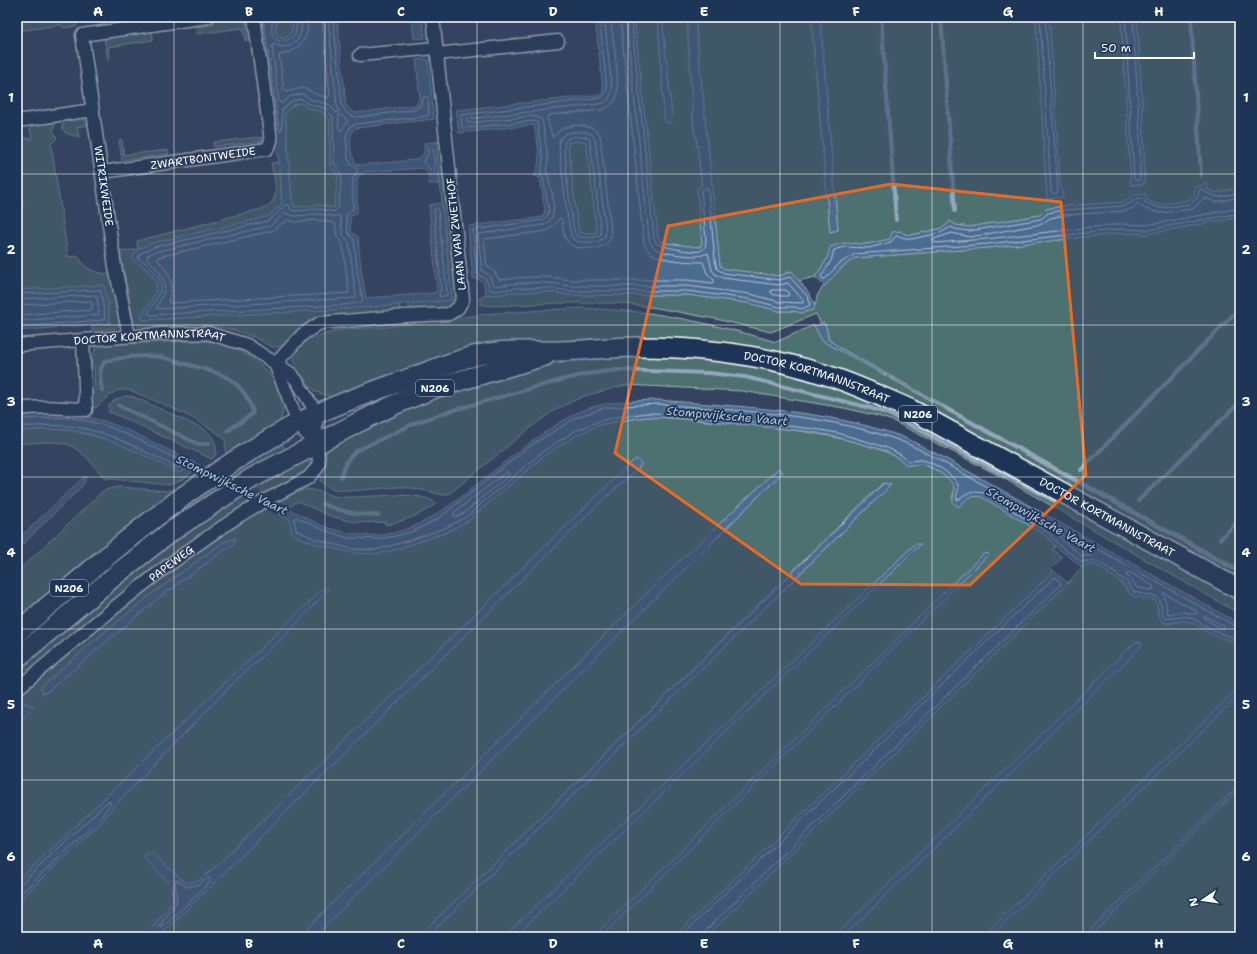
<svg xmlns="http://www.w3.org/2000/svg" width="1257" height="954" font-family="'Shantell Sans',sans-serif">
<rect width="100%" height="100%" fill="#344460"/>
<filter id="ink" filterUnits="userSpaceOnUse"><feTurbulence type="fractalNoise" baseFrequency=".025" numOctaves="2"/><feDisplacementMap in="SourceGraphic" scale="8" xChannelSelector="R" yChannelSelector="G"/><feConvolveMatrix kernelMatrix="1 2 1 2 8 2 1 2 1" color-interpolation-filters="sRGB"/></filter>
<g filter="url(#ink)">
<path fill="#4d6f6f" stroke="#a6b7b7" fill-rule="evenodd" d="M17 17H76L77 26 63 28 61 25 17 31Z
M239 17H245L248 40 245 41 243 28 196 34 195 27 213 25V20Z
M281 17C288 17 289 18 293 24L291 33 283 39 277 35 275 29 277 22Z
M634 17H658L664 113 672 117 662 17H687L694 131 696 136 702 185 697 189 702 241C702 245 701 246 697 247L666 243 660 241 658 238Z
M695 17H811L830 232 838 230 820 17H1036L1047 198 1063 196 1060 180 1049 17H1121L1131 185 1144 184V137L1137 17H1240V188L1215 193 1208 190 1207 185 1189 200 1159 205 1148 201 1129 200 1123 202 1064 206 1046 209 1040 215 969 227 956 225 950 221 946 226 939 229 911 235 904 234 901 231 897 232 890 239 867 244H856L827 259 815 277 798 281 791 271 780 276 724 269 720 266 719 260Z
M152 29 153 40 108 47 110 60H108L104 36Z
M301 103 308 108 323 112 330 120V164L338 176 334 208 319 205 294 207 292 200 285 113 295 104Z
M82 117 88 125 77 127 79 137 66 133 62 128 65 119Z
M56 121 53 130 57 138 51 144 68 257 78 256C82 265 90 272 101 273 104 274 107 273 111 273L120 322 116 328 92 330V325L110 323 104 286 17 290V208L23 207 17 166V139L32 138 29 125Z
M262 137V141L214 147 213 142Z
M119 140H122L124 155 168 150 169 154 122 160Z
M442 141 458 298 450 310H410L408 303 452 300 436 142Z
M586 141 597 233H579L575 206 568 142Z
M279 162 282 204 267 217 131 259C139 263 157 276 157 286 156 295 145 310 141 318L144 320 344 309 399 304 400 310 396 313 313 318 294 333 285 344 279 347H272L254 337 234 330 215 326 196 324 145 328 139 326 134 322 120 252 138 249 137 241 265 208C282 199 274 179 271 163Z
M1240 217V569L840 348 828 339 827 330 824 323 821 324 816 314 771 332 716 319 657 308 618 303H559L491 306 480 304 479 299 486 294C498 296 503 293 514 292 532 292 551 291 568 295H687L748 303 779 311H794L801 313 813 309C816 305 816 299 818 294 827 280 841 267 855 258L987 248 1122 233 1147 234Z
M583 308C613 310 643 311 672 317 707 323 742 332 776 342L814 325 822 340 1201 552 1214 560 1240 574V583L912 402 666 338 588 339 519 343 332 397 316 392 299 374 296 368 294 358 298 349 304 340 344 329 386 327 495 313Z
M193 341C205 341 217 342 229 346 253 355 287 383 283 411 282 418 278 423 275 428L226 458 225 439C198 417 164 405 132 391 116 386 107 397 96 408L91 407V395L95 391 94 367 91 365C91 357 95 352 96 345Z
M641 355C669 356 698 357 726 361 753 365 780 371 807 378 840 387 872 401 903 415L1240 599V614L998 475 893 421 878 416 844 408 742 391 626 385 584 396 558 408 535 424 449 494 443 495C430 492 416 488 403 487 385 486 333 498 321 482 318 476 325 456 328 449L410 405 524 369 576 360Z
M125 396 134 397 206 430C214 438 217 443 216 454L212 459 110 412 109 413V406L115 400Z
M647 417C682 418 716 422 750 425 787 429 823 433 858 443 878 449 891 451 907 465L922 464 934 469 952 481 955 488 952 498 982 496 1048 537 1055 546 1053 550 1062 557 1051 569 1054 571 674 937H427L891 485 883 483 418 937H314L435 816 783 472 778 469 668 572 466 773 298 937H159L606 497 639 468 633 461 212 870 198 881 186 883 150 852 144 856 171 885 174 900 151 930 144 937H17V902L101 823 113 807 240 676 283 637 281 629 17 882V723L34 707 25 703 17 711V698L98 629 174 568 242 523 243 521 266 508 290 519 292 532 296 536 314 543 409 545 447 532 469 520 545 455 577 434 599 425 618 421ZM235 538 233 544 161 596 47 692H42L41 687 101 635 153 593 224 542Z
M55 429 75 431 114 441 138 452 186 468 193 472 181 480 168 485 104 478C95 467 86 454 73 447 60 439 32 443 17 444V431Z
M279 439 285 449 248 471 17 651V640L102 565Z
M306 458 309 461 310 465 304 473 233 512 160 562 97 612 17 681V663L146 560 238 497 286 467Z
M196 479 113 541 91 555 17 621V572L104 490 120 487 166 491 174 489Z
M306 489C319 490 330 497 342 497 364 499 421 488 436 504 419 516 406 520 386 525L385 522C348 525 330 517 298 501L288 508 276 502 287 496Z
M1087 565C1090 565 1094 564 1096 565 1107 568 1125 586 1131 595L1155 600 1157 602 1158 615 1167 624 1182 621H1188L1240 644V937H705L1068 583 1082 567Z"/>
<path fill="#4b6c91" stroke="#93a7bd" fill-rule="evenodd" d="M259 17H281L277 22 275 29 277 35 283 39 291 33 293 24 290 19 287 17H337L346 105 352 112 357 113 416 105 420 98 416 60 428 59 434 119 356 128C347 133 350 157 357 164L361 165 415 160C424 157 425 152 424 143L436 142 440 184H429V176L424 168 364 172 360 175 357 179V213L350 217 351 232 358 236 361 270 366 298 434 293 437 290 429 205 442 203 452 300 344 309 144 320 141 318C145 310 156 295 157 286 157 276 139 263 131 259L138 249 152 243 267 217 282 204 280 170ZM301 103 308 108 323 112 330 120V164L338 176 334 208 319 205 294 207 292 200 285 113 294 104Z
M411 17H422L425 38 414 39Z
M595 17H634L658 238 660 241 666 243 697 247H700L702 244 697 189 702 185 696 137 694 131 687 17H695L720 266 725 269 780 276 792 271C800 284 810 291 815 306L813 310 801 313 794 311H779L748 303 687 295H568C551 291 532 292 514 292 503 293 498 296 486 294L483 281 473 278 468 229 469 226 542 217 545 211 540 178 534 176C543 161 537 141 534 125L459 133 456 110 599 95 602 93 603 89ZM586 141 597 233H579L575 206 568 142Z
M658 17H662L672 117 671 122 668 124 665 120 664 113Z
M811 17H820L838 230 830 232Z
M1036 17H1049L1060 180 1063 197 1047 199Z
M1121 17H1137L1144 137V184L1131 185Z
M1207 184 1208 190 1215 193 1240 188V217L1147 234 1122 233 987 248 855 258 842 267 825 286 815 277 827 259 830 247 842 243 867 244 890 239 892 232 901 231 904 234 911 235 939 229 946 226 950 221 956 225 969 227 1040 215 1046 209 1065 206 1123 202 1129 200 1132 195 1145 194 1148 201 1159 205 1189 200 1195 194 1194 187Z
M104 285 107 301 111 303 107 305 110 323 17 331V290Z
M824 323 827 330 828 339 840 348 939 403 951 411 826 343 822 340 814 326Z
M658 400C739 407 823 409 900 436 914 441 927 450 941 456L1240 624V644C1232 640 1222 639 1213 635 1205 632 1198 624 1189 622 1180 619 1171 625 1162 622 1157 614 1159 607 1155 600L1136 597 1131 595 1125 585 1096 565H1087L1082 567 1055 546 1048 537 982 497C970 495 967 498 959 507L953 503C952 498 955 492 954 488 953 479 931 466 922 464 918 464 912 465 907 465L898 458 887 451 837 437 813 432 683 418 647 417 618 421 599 425 577 435 545 455 469 520 447 532 391 551 376 554 352 553 314 543 296 536 292 532 289 519 186 468 179 473C146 456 113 438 76 431 56 428 37 430 17 431V416C62 410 91 414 132 432L325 527C350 534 371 539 397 532 428 524 452 504 477 484 508 460 538 434 573 415 598 401 630 401 658 400Z
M637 459 641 464 639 468 606 497 159 937H144L151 930 174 900 171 885 144 857 150 852 186 883 198 881 212 870 633 461Z
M778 469 783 472 435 816 314 937H298L466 773 668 572Z
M85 476 86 479 84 484 17 550V540Z
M884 483 891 485 427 937H418Z
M236 538 233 544 161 596 47 692 42 693 41 687 101 635 153 593 224 542Z
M915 544H921L514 937H503Z
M984 553 989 554 601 937H593Z
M1054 571 1068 583 720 923 705 937H674Z
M325 587 329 589 284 637 240 676 113 807 101 823 17 902V882Z
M1135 642H1141V647L843 937H834Z
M1238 688H1240V694L990 937H982Z
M25 703 34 707 17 723V711Z
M1240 784V788L1089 937H1083Z"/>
<path fill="#344460" d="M203 464 289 506 276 515 191 472Z"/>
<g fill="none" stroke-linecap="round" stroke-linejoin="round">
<path stroke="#b7c4d3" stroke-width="1" d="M263 17 279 130 281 131 282 129V110L292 101 301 99 310 105 325 108 333 117 334 162 342 176 338 208 334 212 319 209 295 211 291 210 289 205 287 204 268 221 154 247 141 253 138 258C147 263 162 276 161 287 160 296 152 305 148 313L150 315 344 305 363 302 357 271 354 239 348 233 346 218 347 214 353 209V179L358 170 351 164 348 159 346 136 350 127 356 124 428 116 429 114 428 98 426 96 424 97 421 105 414 110 357 117C349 116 345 113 342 105L333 17
M276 17C268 27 271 39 283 43L295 35 297 24 293 17
M299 17C308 32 292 55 274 44L272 46 279 102 282 103 291 96 303 94 312 100 328 104 337 113 339 111 337 106 328 17
M306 17C312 31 303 45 291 52 287 54 283 54 279 55L284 90 286 92 302 88 309 90 315 94 328 98 330 95 322 17
M599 17 607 89 605 94 601 98 461 115 462 127 464 128 533 121 537 122 543 160 541 173 543 178 549 211 547 216 543 220 473 230 477 274 486 279 490 290C499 292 506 289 515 288 533 288 551 287 569 291H687L749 299 779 307H795L801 309 809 306 810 304 808 297 790 277 779 280 724 273 717 269 715 260 708 189 707 187 701 191 706 240C706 245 705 249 700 251 693 253 662 247 656 243L654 238 631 17
M604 17 612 89C611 97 608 102 600 104L467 119V122L469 123 533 116 541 119 543 124 548 160 546 172 548 176C551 191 561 217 544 225L478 234 482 271 489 275 493 285C499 287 505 284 512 284 529 282 552 282 569 286H687L750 294 780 302 803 303V300L788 283 779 285 723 278 715 274 712 270 708 253C705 254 701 256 696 256 687 256 664 254 656 249 652 247 650 242 649 238L626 17
M610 17C612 33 621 85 616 98 614 104 608 107 602 110L549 115 547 117 552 137C556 135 558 131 562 129 572 123 593 124 600 135L611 231C612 246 600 249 587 248 580 248 572 248 567 241 563 236 563 227 562 220L560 218 551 228 546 231 485 239 484 241 487 266 494 271 499 280C522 277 547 275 570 280H687L713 283 714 282V280L707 273 703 262C690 262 662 261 651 253 648 251 646 247 644 243L620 17
M1040 17 1051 192 1053 194 1057 193 1058 191 1045 17
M1125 17 1134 179 1137 181 1140 179V137L1133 17
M339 115H341L348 121 341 131 339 129Z
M586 132 592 134 595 140 606 231 604 238 597 242H579L574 240 571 236 566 207 559 144C560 130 576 132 586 132Z
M586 137 589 138 590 141 601 232 600 235C596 238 579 239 576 235 571 229 565 156 564 143 566 135 578 137 586 137Z
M430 147 433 148 435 170 433 172 423 162 428 154V148Z
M1240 192C1223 196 1216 201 1202 189L1199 190 1198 197 1191 204 1160 208 1147 204 1142 198 1135 199 1131 203 1124 206 1064 210 1048 213 1041 219 969 231 955 229 951 227 940 233 912 239 896 236 891 242 869 248 843 247 834 250 831 261 821 277 823 279H825L839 264 855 254 987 244 1121 229 1147 230 1240 213
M1240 197 1216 202 1204 198 1193 209 1160 213 1145 209 1138 203 1133 208 1125 211 1064 215 1050 218 1042 224 970 237 952 233 934 239 933 241 935 243 986 239 1121 224 1147 225 1240 208
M436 208 438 210 447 292V295L440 297 439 295 441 290 434 210Z
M285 213 294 216 319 214 332 216H340L343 235 349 242 356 298 157 309V307C171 282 165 278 147 258L148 255 155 252 185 245 270 226Z
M288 220 295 222 318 220 335 223 337 237 343 245 349 293 170 303 168 302C169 298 171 294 171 289 173 278 165 268 158 260V257L271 231Z
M773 290H786L789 294 788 296H781L772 294 771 291Z
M17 294 99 290 101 291 105 318 103 320 17 327
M17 299 95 295 97 296 99 314 98 315 17 321
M17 305 90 301 92 303V308L91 310 17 315
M17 419C35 419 54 416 72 418 112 423 148 445 183 462L184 464 178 468C145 452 112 432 75 427 56 424 36 426 17 427
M507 472 509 473 508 476 464 513 456 517 454 516V513Z
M1061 535 1093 552 1094 555 1082 556 1062 540 1060 537Z
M1129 572 1153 586 1154 589 1152 590 1137 588 1131 579 1126 575 1127 573Z
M1164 593 1197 611 1198 613 1196 614 1183 612 1168 614 1165 600 1163 595Z
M1205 616 1224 626V628L1222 629 1205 619 1204 618Z
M1240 628 1237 627 939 460C926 453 912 445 898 440 822 413 738 411 658 404L639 405 603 408 575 418 530 446 439 518 414 531 396 536 378 539 348 538 324 530 296 517 294 519 296 530 315 539 352 549 375 550 408 541 445 528 466 517 542 452 575 431 599 421 617 417 647 413 683 414 814 429 838 433 888 448 901 455 908 461C912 461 917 460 921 460 932 461 954 475 958 485 960 490 955 495 957 500 961 499 962 496 966 494 971 491 978 492 984 493L1050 534 1058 544 1082 562 1087 561 1099 562 1127 582 1134 592 1157 597C1163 603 1160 612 1165 619L1182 617H1190L1196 620 1214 631 1240 640
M208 878 210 879V882L163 927H160V925L177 901 175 881 177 880 187 887 200 884Z
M17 885 21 884 107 802H110V804L98 821 17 897
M680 937 1053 578 1055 577 1060 582V585L704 932 702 937"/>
<path stroke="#93a7bd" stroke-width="4" d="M881 17 896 220
M941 17 955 211
M1191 17 1201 175
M102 390C100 380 98 371 105 361 122 358 142 354 160 357 171 359 182 363 193 366 224 374 242 379 253 412L251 415 227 431
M118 405 198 444H203L209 443
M947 409 1240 572
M1081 470 1240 308
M341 477C344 466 347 458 356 451L415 423 447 412 565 379 587 374 617 370 709 373 745 377 867 407 889 414 1054 501
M1138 501 1240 402
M323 504C341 512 358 515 378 515
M1220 539 1240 519"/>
<defs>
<g id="minor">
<path d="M437 54 558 41"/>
<path d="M360 55 436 48"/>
<path d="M17 121 93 110"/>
<path id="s1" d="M102 172 267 149 271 141 254 17"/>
<path d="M129 336 115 267 82 35 208 17"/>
<path id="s2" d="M17 345 162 334 208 333 247 345 290 373 297 381 317 414 315 444"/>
<path d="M275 364 303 334 320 323 404 316 449 314 458 308 463 299 433 17"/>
<path d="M17 409C40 406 63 407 86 410L83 341"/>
<path id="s3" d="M17 689C89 628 160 567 239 516 261 502 285 490 308 478L316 469 319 463 318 452 315 444 298 424 287 394 275 364"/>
</g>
<g id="primary">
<path id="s4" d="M17 633C39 613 62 594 85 575 151 518 221 464 298 423 335 404 375 391 413 377 433 370 454 361 474 356 505 348 532 352 563 351 588 350 612 347 637 347 699 347 764 355 823 374 853 383 882 397 910 409L1240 590"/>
<path d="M17 658 117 574 169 533 252 478 357 423 396 404 435 388 545 356"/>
</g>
</defs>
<use href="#minor" stroke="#fff" stroke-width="15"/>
<use href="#primary" stroke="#fff" stroke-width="22"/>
<use href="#minor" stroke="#1d3557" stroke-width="12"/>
<use href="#primary" stroke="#1d3557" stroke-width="19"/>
</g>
</g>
<path d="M0 0H1257V954H0ZM891 184 1061 202 1086 475 970 585 801 584 615 453 668 226Z" fill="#344460" fill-opacity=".55" fill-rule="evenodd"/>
<path fill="none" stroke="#ea6a24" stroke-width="3" stroke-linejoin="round" d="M891 184 1061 202 1086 475 970 585 801 584 615 453 668 226Z"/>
<path fill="none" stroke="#fff" stroke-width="1" stroke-opacity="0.55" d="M174 17V937M325 17V937M477 17V937M628 17V937M780 17V937M932 17V937M1083 17V937M17 174H1240M17 325H1240M17 477H1240M17 629H1240M17 780H1240"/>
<g text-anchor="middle" stroke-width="3.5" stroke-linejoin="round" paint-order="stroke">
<g fill="#1d3557" stroke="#bbc2cd" stroke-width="1">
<rect x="416" y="380" width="38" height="16" rx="3"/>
<rect x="899" y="406" width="38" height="16" rx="3"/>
<rect x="50" y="580" width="38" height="16" rx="3"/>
</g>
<g font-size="10" font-weight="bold" fill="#fff">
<text x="435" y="392">N206</text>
<text x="918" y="418">N206</text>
<text x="69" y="592">N206</text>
</g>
<g font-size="11" fill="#fff" stroke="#1d3557">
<text dy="4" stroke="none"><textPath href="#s1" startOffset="102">ZWARTBONTWEIDE</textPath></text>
<text transform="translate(104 186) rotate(82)" y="4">WITRIKWEIDE</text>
<text transform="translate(456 234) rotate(-96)" y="4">LAAN VAN ZWETHOF</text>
<text dy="4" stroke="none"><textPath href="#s2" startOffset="133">DOCTOR KORTMANNSTRAAT</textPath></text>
<text dy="4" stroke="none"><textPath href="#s4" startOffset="887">DOCTOR KORTMANNSTRAAT</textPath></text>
<text dy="4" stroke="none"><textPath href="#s4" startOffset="1211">DOCTOR KORTMANNSTRAAT</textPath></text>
<text dy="4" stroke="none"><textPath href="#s3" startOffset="199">PAPEWEG</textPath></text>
</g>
<g font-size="12" font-style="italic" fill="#b7c4d3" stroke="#1d3557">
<text transform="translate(727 416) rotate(5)" y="4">Stompwijksche Vaart</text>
<text transform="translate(232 485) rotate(26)" y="4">Stompwijksche Vaart</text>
<text transform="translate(1041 520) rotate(29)" y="4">Stompwijksche Vaart</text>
</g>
</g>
<rect width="1257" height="954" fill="none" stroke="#1d3557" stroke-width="44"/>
<g transform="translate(1203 900) rotate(257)" stroke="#1d3557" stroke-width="3" paint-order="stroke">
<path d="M0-3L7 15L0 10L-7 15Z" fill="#ffffff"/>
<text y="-6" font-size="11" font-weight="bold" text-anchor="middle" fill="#ffffff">N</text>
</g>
<path d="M1095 52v6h99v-6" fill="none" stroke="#ffffff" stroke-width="2"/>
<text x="1101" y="52" font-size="12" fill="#ffffff" stroke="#1d3557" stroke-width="3" paint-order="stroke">50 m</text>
<rect x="22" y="22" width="1213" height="910" fill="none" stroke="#fff" stroke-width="1.5"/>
<g font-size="13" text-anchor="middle" font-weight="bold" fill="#fff">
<text x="98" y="16">A</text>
<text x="249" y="16">B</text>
<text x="401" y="16">C</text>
<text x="553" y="16">D</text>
<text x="704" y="16">E</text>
<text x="856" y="16">F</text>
<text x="1008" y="16">G</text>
<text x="1159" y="16">H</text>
<text x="11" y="102">1</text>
<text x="1246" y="102">1</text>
<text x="11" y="254">2</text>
<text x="1246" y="254">2</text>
<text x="11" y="406">3</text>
<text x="1246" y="406">3</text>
<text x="11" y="557">4</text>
<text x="1246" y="557">4</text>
<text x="11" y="709">5</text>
<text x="1246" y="709">5</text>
<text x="11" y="861">6</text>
<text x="1246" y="861">6</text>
<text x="98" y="948">A</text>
<text x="249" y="948">B</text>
<text x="401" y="948">C</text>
<text x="553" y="948">D</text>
<text x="704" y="948">E</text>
<text x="856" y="948">F</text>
<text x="1008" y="948">G</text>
<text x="1159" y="948">H</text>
</g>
</svg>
